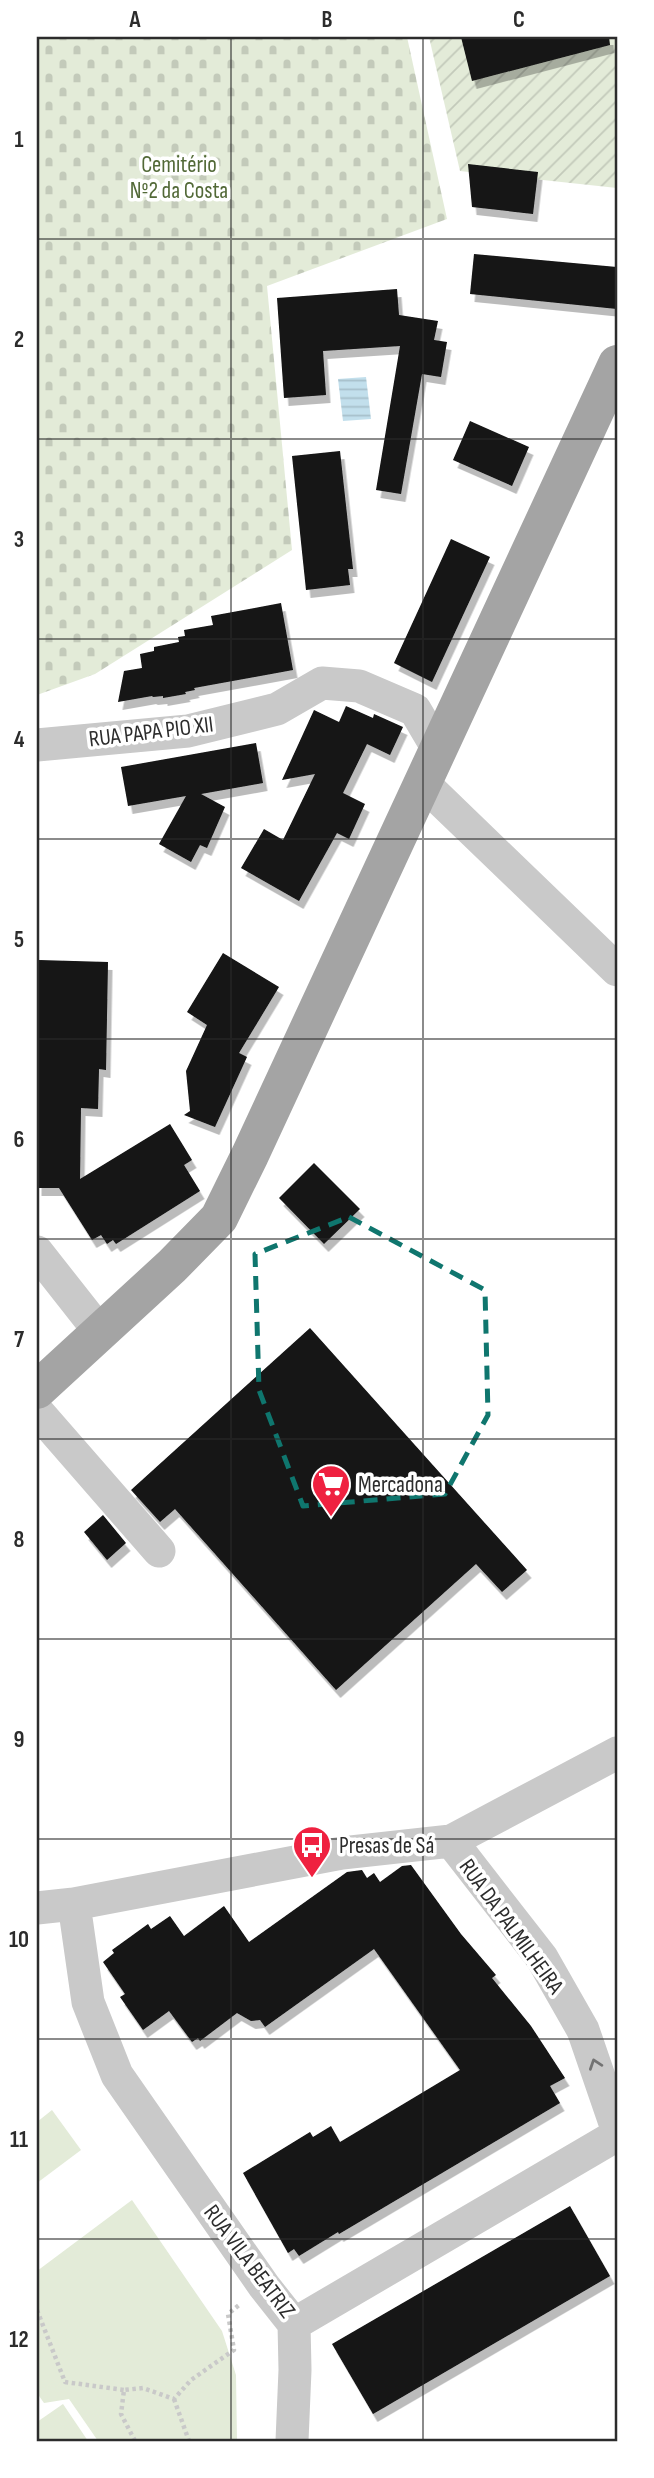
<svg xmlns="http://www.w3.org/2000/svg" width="654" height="2478" font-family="'Sofia Sans Condensed',sans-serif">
<defs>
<pattern id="cemetery-stones" width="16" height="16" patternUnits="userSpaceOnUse" patternTransform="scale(1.75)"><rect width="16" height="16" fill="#e3ebd8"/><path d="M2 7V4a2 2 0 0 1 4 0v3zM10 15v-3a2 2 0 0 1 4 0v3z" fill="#c3caba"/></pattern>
<pattern id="garden-furrows" width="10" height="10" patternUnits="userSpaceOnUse" patternTransform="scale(1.75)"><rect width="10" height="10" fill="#e3ebd8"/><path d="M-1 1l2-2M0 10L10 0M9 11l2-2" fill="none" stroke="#c3caba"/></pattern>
<pattern id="water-rules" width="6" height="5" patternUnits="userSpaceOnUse" patternTransform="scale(1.75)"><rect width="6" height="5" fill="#c2dfec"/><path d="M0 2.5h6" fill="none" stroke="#a7c0cb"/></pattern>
<filter id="shadow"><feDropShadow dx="4.5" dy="8" stdDeviation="0" flood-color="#0004"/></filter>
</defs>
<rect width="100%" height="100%" fill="#fff"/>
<path fill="url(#cemetery-stones)" d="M37 37H407L447 219 267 286 292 550 95 674 37 695Z"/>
<path fill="#e3ebd8" d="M52 2110 81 2150 37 2183V2122Z
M132 2200 222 2331 236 2375 237 2441H98L69 2399 44 2403 37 2393V2271Z
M63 2404 88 2441H37V2422Z"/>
<path fill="url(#garden-furrows)" d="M429 37H617V188L460 171Z"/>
<path fill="url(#water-rules)" d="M366 377 371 419 343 421 338 379Z"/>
<path fill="#131313" filter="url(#shadow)" d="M461 37H609L610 45 472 81Z
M468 164 538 172 533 214 472 207Z
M474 254 617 267V309L470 294Z
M397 289 399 315 438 321 434 340 447 342 441 377 422 374 401 494 376 490 400 346 323 351 326 395 284 398 277 298Z
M470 421 529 447 512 486 453 460Z
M340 451 353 569H348L350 585 306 590 292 456Z
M451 539 490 557 432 682 394 663Z
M281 603 293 670 194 688 195 690 185 692 186 694 163 698V696L153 697 152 696 118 702 124 671 142 668 140 654 154 651V647L179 642 178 637 185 636 184 630 213 625 211 616Z
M346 706 373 718 374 714 403 727 390 755 367 744 343 793 365 804 349 839 337 833 299 901 241 868 264 829 283 840 315 774 282 780 314 710 339 722Z
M256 743 263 783 201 794 225 807 207 848 200 845 191 862 159 844 186 796 128 806 121 767Z
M223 953 279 987 239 1053 247 1057 215 1127 184 1115 190 1111 186 1071 207 1025 187 1012Z
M39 960 108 962 106 1070 99 1069 98 1109 81 1108 80 1179 170 1124 192 1160 184 1165 200 1191 116 1244 113 1240 107 1244 101 1235 92 1240 59 1188H37Z
M314 1163 360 1209 324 1244 279 1198Z
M310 1328 527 1570 502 1592 476 1564 336 1690 175 1509 160 1522 131 1490Z
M103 1515 126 1543 107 1560 84 1532Z
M411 1865 461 1934 496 1975 492 1978 531 2026 565 2078 550 2086 560 2103 339 2234 338 2232 299 2256 294 2249 288 2253 243 2173 310 2132 313 2137 331 2126 340 2142 460 2070 374 1949 265 2027 260 2020 251 2021 237 2013 200 2041 198 2038 192 2042 169 2011 143 2030 120 1997 125 1994 103 1962 114 1953 112 1950 148 1924 151 1929 170 1916 184 1936 224 1906 249 1942 347 1872 362 1870 367 1878 374 1873 380 1882 402 1866Z
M570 2206 610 2276 373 2414 332 2344Z"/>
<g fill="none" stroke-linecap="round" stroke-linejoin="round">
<path stroke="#c9c9c9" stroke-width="4.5" stroke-dasharray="3.5 3.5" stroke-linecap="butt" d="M37 2310 65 2382 124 2390
M174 2399 189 2441
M135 2441 121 2414 124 2390 143 2388 174 2399 191 2380 234 2350 228 2314 239 2305"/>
<path stroke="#c9c9c9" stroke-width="33" d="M37 745 188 731 277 709 322 683 359 686 415 710 438 749
M423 783 617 970
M37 1252 100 1332
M37 1411 159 1551
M451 1841 542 1958 583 2030 617 2129
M74 1904 88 2002 117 2075 264 2286 294 2324
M37 1908 74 1904 342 1853 451 1841 617 1753
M294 2324 617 2135
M292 2441 295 2370 294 2324"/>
<path stroke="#a4a4a4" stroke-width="38" d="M37 1390 172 1266 219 1218 250 1155 617 364"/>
</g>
<defs><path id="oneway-chevron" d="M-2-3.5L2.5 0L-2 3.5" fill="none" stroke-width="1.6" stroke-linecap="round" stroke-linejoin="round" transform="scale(1.75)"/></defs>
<use stroke="#737373" href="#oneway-chevron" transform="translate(595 2064) rotate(-109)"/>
<path fill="none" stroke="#0f766e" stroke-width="5" stroke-dasharray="14 9" stroke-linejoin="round" d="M349 1217 485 1290 488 1415 445 1494 303 1506 259 1390 255 1254Z"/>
<path fill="none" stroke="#2c2c2c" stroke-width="2" stroke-opacity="0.55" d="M231 37V2441M423 37V2441M37 239H617M37 439H617M37 639H617M37 839H617M37 1039H617M37 1239H617M37 1439H617M37 1639H617M37 1839H617M37 2039H617M37 2239H617"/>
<defs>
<symbol id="supermarket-pin" viewBox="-11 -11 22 30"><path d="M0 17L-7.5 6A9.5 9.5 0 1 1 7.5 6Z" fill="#ef2140" stroke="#fff"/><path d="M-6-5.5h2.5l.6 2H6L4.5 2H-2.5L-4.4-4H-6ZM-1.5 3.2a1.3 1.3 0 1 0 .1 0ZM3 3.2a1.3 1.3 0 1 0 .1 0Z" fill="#fff"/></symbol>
<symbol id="bus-pin" viewBox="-11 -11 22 30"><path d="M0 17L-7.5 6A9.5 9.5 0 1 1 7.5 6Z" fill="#ef2140" stroke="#fff"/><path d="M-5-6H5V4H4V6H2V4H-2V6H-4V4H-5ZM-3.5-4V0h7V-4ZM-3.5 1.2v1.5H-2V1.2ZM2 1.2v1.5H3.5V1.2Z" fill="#fff"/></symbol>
</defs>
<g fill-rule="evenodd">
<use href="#supermarket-pin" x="309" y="1462" width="44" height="60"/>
<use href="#bus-pin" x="290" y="1823" width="44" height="60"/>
</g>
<g text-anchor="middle" stroke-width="7" stroke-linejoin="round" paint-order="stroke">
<g font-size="23" fill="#526937" stroke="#fff">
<text x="179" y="172">Cemitério<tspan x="179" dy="26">Nº2 da Costa</tspan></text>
</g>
<g font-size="23" fill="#2c2c2c" stroke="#fff">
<text transform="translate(151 731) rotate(-7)" y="8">RUA PAPA PIO XII</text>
<text transform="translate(512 1926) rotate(54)" y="8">RUA DA PALMILHEIRA</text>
<text transform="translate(250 2261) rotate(53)" y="8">RUA VILA BEATRIZ</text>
</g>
<g font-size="23" fill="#2c2c2c" stroke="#fff" text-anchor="start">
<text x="358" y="1492">Mercadona</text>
<text x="339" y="1853">Presas de Sá</text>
</g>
</g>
<rect width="654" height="2478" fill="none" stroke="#ffffff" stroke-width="77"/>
<rect x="38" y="38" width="578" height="2402" fill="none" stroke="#2c2c2c" stroke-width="2.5"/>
<g font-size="23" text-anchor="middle" font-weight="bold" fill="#2c2c2c">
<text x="135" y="27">A</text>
<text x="327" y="27">B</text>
<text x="519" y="27">C</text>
<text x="19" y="147">1</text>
<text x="19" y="347">2</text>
<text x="19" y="547">3</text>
<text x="19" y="747">4</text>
<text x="19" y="947">5</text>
<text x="19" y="1147">6</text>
<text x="19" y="1347">7</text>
<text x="19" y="1547">8</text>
<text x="19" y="1747">9</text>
<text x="19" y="1947">10</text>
<text x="19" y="2147">11</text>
<text x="19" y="2347">12</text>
</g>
</svg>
